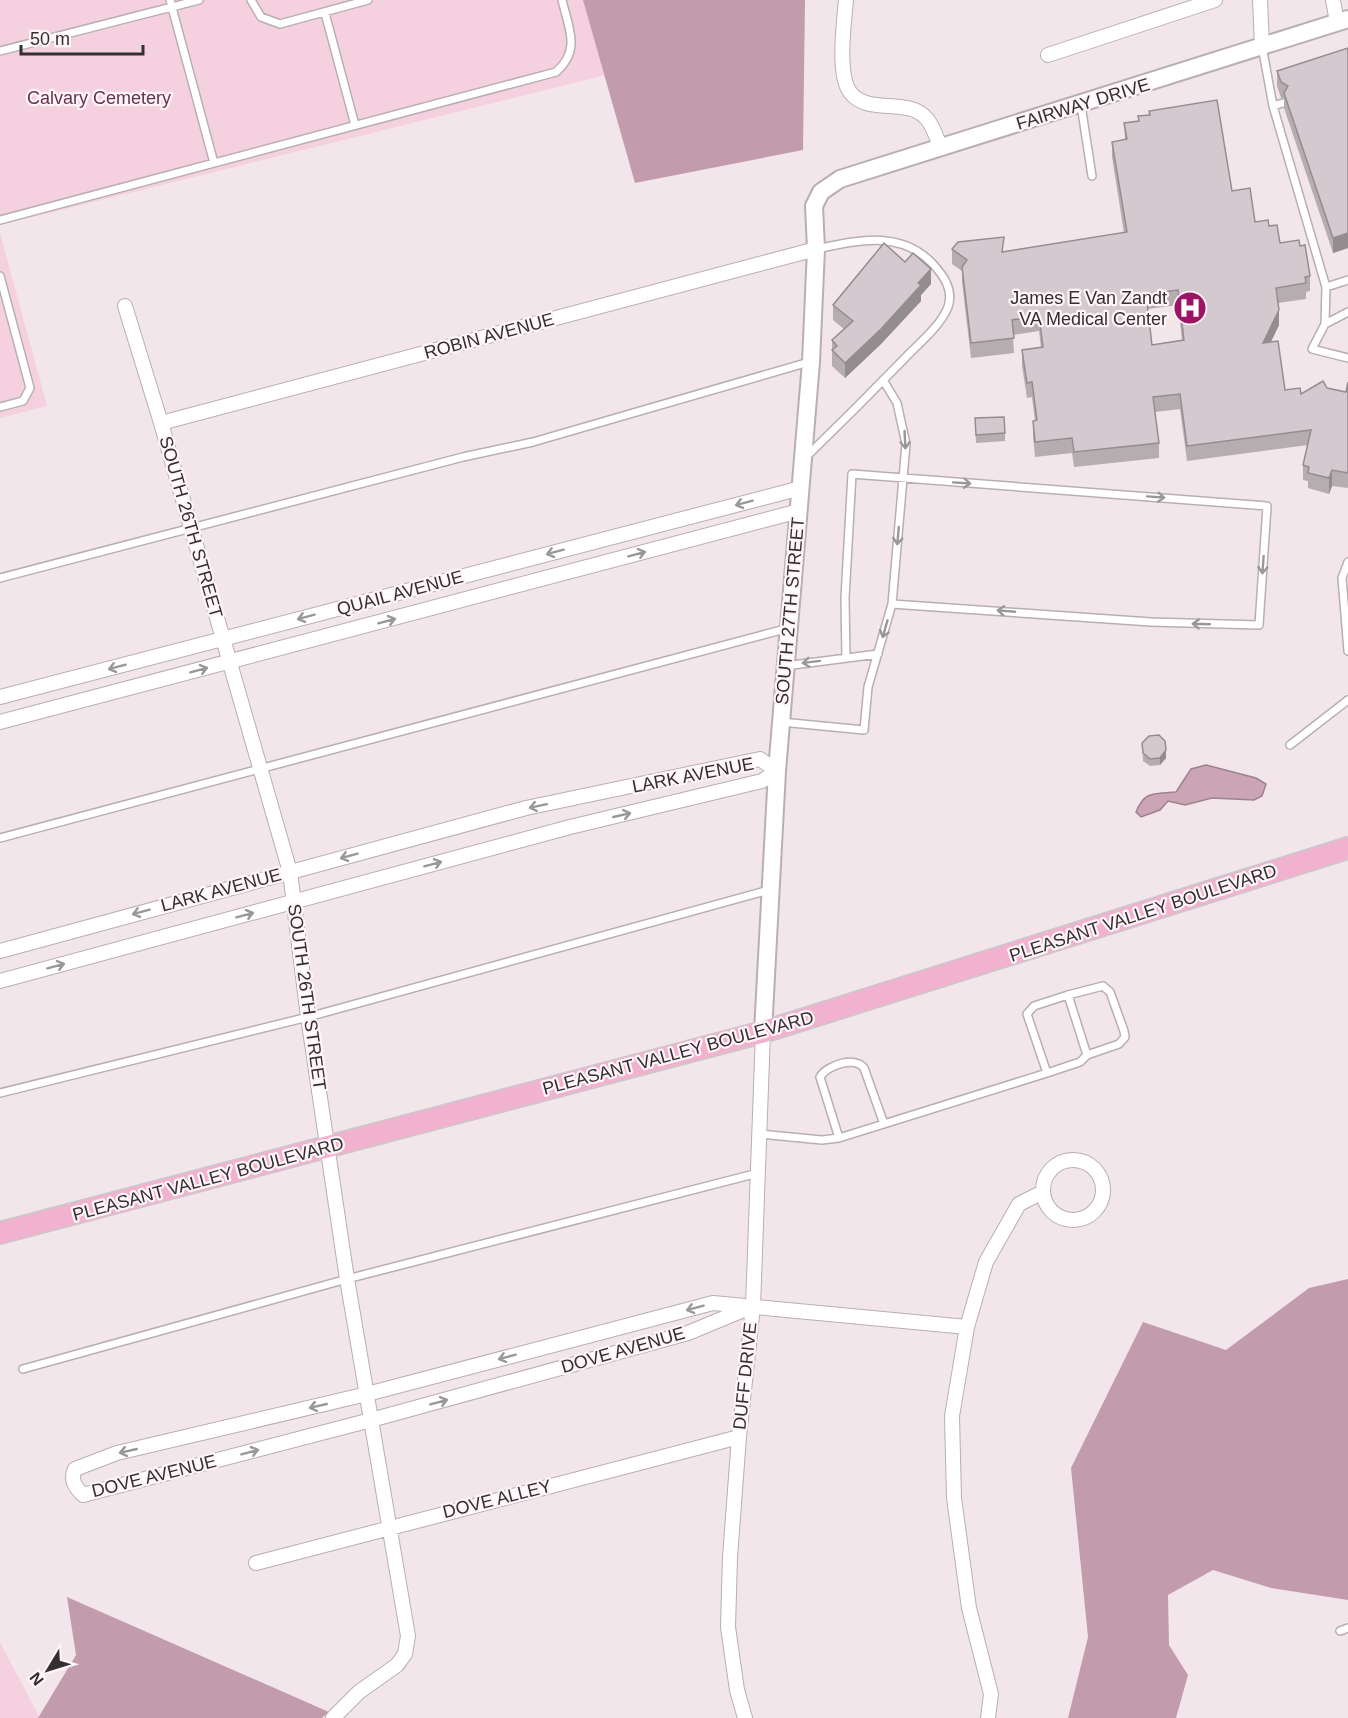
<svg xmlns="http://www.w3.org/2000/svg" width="1348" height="1718" font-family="Arial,sans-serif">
<rect width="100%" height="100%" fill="#f2e6eb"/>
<path fill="#f5d1e0" d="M0 0H583L606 75 0 225Z
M0 233 47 406 0 418Z
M0 1642 40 1718H0Z"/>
<path fill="#c29cac" d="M583 0H805L803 150 635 183Z
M1348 1279V1600L1271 1588 1213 1570 1168 1595 1169 1645 1188 1675 1176 1718H1068L1088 1637 1071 1468 1143 1322 1226 1350 1309 1288Z
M67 1597 329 1712 322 1718H38L76 1655Z"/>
<path fill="#cba5b5" stroke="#9d828d" stroke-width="1.5" d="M1206 765 1256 778 1266 784 1262 796 1254 800 1212 798 1185 805 1168 801 1160 810 1141 817 1136 812C1145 790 1155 794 1176 792L1191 769Z"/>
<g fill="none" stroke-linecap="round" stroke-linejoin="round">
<defs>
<path id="service" d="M170 0 214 163
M251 0 261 17 280 24 368 0
M325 13 355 125
M1262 46 1273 106 1326 287
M0 51 199 0
M1081 105 1092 176
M1273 106 1283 103
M0 220 556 72C581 50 569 29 562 0
M0 276 30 388 23 401 0 407
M1348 312 1325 324 1312 349 1348 358
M1325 324 1326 287 1348 280
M807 456C840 424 872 392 904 359 918 344 940 327 948 307 954 289 943 275 932 263 899 229 856 241 816 249
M1348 562 1342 578 1348 651
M0 578 463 457 533 442 809 362
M846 658 845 598 852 474 1267 506 1259 625 1151 622 892 604
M785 666 878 654
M781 722 864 730 868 687 892 604 906 444 897 403 883 380
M1290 745 1348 700
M0 838 789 628
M1068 995 1103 986 1110 992 1124 1031 1125 1037 1119 1044 1087 1055
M0 1093 308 1017 769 890
M759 1134 822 1140 839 1138 1047 1073 1080 1062 1087 1055 1068 995 1034 1006 1027 1014 1047 1073
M839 1138 820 1077C827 1065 855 1056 864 1068L884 1124
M23 1369 347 1279 758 1173
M1340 1631 1348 1628"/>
<path id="minor" d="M846 0C844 22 837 75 850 92 867 116 908 96 927 119 933 126 937 139 941 148
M1260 0 1262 46
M1333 0 1337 22
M1048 55 1215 0
M125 306 161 423 290 872 308 1017 347 1279 408 1636 405 1654 397 1665 359 1692 333 1718
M161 423 816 249
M0 697 801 488
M0 722 799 511
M0 951 526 808 760 759 777 771 762 781 570 827 0 981
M1043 1190a30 30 0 1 1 60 0a30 30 0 1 1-60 0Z
M753 1306 688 1333 371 1420 83 1495C75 1487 70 1480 75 1469L117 1453 367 1394 713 1303 967 1327
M256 1563 739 1437
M745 1718 737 1690 728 1627 730 1557 739 1437 753 1306 763 1032
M988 1718 991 1694 969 1608 954 1498 952 1416 967 1327 986 1262 1019 1204 1043 1192"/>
<path id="tertiary" d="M763 1032 777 771 811 362 816 249 814 206 821 192 840 179 1348 19"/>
<path id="primary" d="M0 1233 763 1032 1348 848"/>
</defs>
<use href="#service" stroke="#b9aeb2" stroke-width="10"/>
<use href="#minor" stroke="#b9aeb2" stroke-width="16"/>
<use href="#tertiary" stroke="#b9aeb2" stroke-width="20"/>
<use href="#primary" stroke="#cac9c9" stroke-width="24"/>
<use href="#service" stroke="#fff" stroke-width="7"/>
<use href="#minor" stroke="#fff" stroke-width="14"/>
<use href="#tertiary" stroke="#fff" stroke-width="16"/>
<use href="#primary" stroke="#f1b2d0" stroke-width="21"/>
</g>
<path fill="#b6adb1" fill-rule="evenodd" d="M1348 48V248L1333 253 1284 108V99L1281 98 1277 86V71Z
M1149 111 1232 191 1255 222 1269 226 1280 243 1300 246 1310 276V291L1306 292V299L1278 303 1279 325 1271 342 1285 390 1301 394 1327 388 1346 392 1348 382V488L1332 486 1329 494 1308 488V481L1303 480V465L1308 445 1187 461 1180 409 1155 412 1159 443V458L1074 467 1072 453 1035 457 1033 436V421H1035L1032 397 1027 398 1022 366V350L1041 348 1039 331 1013 335 1014 353 971 358 962 282V271L952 264V249L1004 252 1124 233 1112 157V142L1125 140 1124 123 1138 121V116L1149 115ZM1178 305 1182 340 1152 345 1148 309Z
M905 262 931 284 921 295V301L881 344 845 378 832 366V340L844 329 833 320V305Z
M975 418 1005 433V441L976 443Z
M1142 743 1166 758 1160 765 1150 766 1143 761Z"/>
<path fill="#948d90" d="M1348 233V248L1333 253V238Z
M931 269V284L921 295V301L881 344 845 378V363Z
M1279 310V325L1263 358V343Z
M1332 470V486L1329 494V478Z
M1166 750V758L1160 765V758Z"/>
<path fill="#d4c9ce" stroke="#948d90" stroke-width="1.5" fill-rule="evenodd" d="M1348 48V233L1333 238 1284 93 1288 86 1281 82 1277 71Z
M1217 100 1232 191 1250 188 1255 222 1268 220 1269 226 1277 225 1280 243 1299 240 1300 246 1305 245 1310 276 1305 277 1306 283 1276 288 1279 310 1263 343 1278 341 1285 390 1300 388 1301 394 1323 381 1327 388 1346 392 1348 382V473L1332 470 1329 478 1308 473 1309 467 1303 465 1311 430 1187 446 1180 394 1153 397 1159 443 1074 452 1072 438 1035 442 1033 421 1037 420 1032 382 1027 383 1022 350 1043 347 1039 316 1012 320 1014 338 971 343 962 267 967 260 952 249 958 242 1004 237 1002 252 1127 232 1112 142 1127 139 1124 123 1139 121 1138 116 1150 115 1149 111ZM1178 290 1184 340 1152 345 1146 294Z
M884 243 905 262 913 253 931 269 918 283 921 285 881 329 845 363 832 350 837 346 832 340 853 321 833 305Z
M1004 417 1005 433 976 435 975 418Z
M1159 735 1165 741 1166 750 1160 758 1150 759 1143 753 1142 743 1149 736Z"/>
<defs><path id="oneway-shaft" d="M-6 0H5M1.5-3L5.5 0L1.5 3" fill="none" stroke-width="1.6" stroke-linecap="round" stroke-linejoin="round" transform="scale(1.5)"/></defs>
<g stroke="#999798">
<use href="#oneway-shaft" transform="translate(905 440) rotate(87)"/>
<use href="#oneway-shaft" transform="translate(962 483) rotate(4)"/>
<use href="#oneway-shaft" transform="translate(1156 497) rotate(4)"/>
<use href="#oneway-shaft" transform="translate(744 503) rotate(165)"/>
<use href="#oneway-shaft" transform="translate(898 536) rotate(95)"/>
<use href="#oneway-shaft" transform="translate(555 552) rotate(165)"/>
<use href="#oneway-shaft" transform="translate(637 554) rotate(-15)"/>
<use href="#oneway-shaft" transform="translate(1263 565) rotate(94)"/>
<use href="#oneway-shaft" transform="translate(1006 611) rotate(-175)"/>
<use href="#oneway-shaft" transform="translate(306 617) rotate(165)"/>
<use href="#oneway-shaft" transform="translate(387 621) rotate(-15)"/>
<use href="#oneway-shaft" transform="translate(1201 624) rotate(-178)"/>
<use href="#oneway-shaft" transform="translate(885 629) rotate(106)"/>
<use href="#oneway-shaft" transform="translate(811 662) rotate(173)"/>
<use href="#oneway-shaft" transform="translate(117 667) rotate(165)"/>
<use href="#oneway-shaft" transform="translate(199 670) rotate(-15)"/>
<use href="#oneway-shaft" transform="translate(538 806) rotate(168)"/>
<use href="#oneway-shaft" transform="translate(622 815) rotate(-13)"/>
<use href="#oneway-shaft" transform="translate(349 856) rotate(165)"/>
<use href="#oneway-shaft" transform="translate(433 864) rotate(-15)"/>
<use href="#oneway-shaft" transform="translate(141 912) rotate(165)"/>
<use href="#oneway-shaft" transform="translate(245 915) rotate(-15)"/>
<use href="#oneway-shaft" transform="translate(56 966) rotate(-15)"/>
<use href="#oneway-shaft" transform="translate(695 1308) rotate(165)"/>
<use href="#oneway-shaft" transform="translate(507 1357) rotate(165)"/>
<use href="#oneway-shaft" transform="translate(439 1402) rotate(-15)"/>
<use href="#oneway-shaft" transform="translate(318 1406) rotate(167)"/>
<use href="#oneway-shaft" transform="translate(128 1451) rotate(167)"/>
<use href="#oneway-shaft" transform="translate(250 1452) rotate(-15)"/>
</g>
<defs>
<symbol id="hospital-disc" viewBox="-11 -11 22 22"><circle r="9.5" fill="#9c1565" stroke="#fff4f8"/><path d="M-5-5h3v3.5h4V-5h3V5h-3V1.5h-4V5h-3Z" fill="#fff"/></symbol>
</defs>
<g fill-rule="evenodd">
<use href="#hospital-disc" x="1171" y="289" width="38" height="38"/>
</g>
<g text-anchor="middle" stroke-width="4.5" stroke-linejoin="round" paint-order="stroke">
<g font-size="18" fill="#65334b" stroke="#fff4f8">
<text x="99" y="104">Calvary Cemetery</text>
</g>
<g font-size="18" fill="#332f30" stroke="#fff4f8">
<text transform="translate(1083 104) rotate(-17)" y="6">FAIRWAY DRIVE</text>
<text transform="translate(489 336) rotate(-15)" y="6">ROBIN AVENUE</text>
<text transform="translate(191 527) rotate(74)" y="6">SOUTH 26TH STREET</text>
<text transform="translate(400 593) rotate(-15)" y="6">QUAIL AVENUE</text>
<text transform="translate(790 611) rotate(-85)" y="6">SOUTH 27TH STREET</text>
<text transform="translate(693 775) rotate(-11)" y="6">LARK AVENUE</text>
<text transform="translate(221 890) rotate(-15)" y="6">LARK AVENUE</text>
<text transform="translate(1143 913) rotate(-18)" y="6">PLEASANT VALLEY BOULEVARD</text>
<text transform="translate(307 997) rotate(82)" y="6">SOUTH 26TH STREET</text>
<text transform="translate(678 1053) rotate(-15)" y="6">PLEASANT VALLEY BOULEVARD</text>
<text transform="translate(208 1179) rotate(-15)" y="6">PLEASANT VALLEY BOULEVARD</text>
<text transform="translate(623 1350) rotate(-16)" y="6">DOVE AVENUE</text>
<text transform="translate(745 1376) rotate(-84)" y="6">DUFF DRIVE</text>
<text transform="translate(154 1476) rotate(-14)" y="6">DOVE AVENUE</text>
<text transform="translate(497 1499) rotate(-14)" y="6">DOVE ALLEY</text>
</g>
<g font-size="18" fill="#332f30" stroke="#fff4f8" text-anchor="end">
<text x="1167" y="304">James E Van Zandt<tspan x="1167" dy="21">VA Medical Center</tspan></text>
</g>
</g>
<g transform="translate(48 1670) rotate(232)" stroke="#fff4f8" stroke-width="4.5" paint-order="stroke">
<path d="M0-4.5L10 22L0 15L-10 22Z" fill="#332f30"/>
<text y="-9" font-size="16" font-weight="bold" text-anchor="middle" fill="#332f30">N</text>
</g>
<path d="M21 45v9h122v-9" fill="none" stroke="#332f30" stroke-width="3"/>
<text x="30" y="45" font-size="18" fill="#332f30" stroke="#fff4f8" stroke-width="4.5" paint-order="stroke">50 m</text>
</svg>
